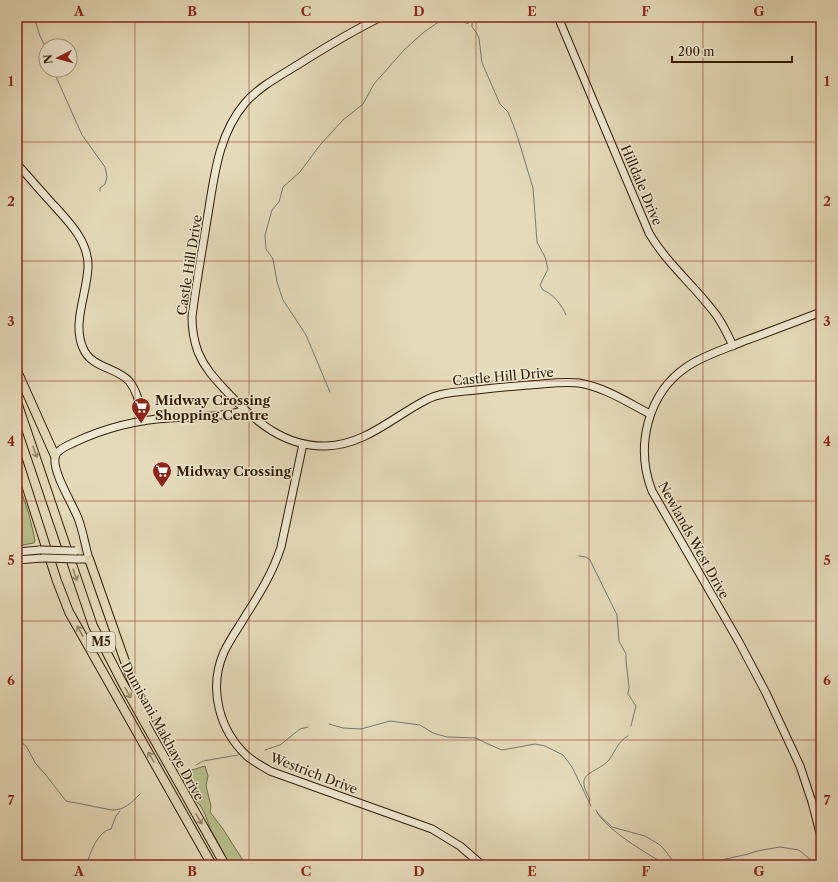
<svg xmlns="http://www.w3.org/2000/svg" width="838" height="882" font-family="'Libre Caslon Text',serif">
<rect width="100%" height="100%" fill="#e5dbba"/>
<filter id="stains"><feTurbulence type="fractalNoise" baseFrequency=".005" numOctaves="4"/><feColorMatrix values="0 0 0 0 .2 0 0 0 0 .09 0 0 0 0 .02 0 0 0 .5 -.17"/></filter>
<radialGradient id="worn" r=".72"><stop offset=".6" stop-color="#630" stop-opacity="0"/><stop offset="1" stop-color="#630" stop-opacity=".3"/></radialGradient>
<path fill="#b8bf8d" stroke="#756e48" d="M17 485 20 488 29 514 35 540 34 543 17 546Z
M205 766 208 776 206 786 211 806 210 812 223 829 246 865H230L210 828 205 814 200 805 190 796 179 776 185 772Z"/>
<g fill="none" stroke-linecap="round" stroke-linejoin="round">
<path stroke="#717a71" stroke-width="1" d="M34 17 40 36 46 48
M462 17 467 24 470 21 472 22V27L476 32 479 38 482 63 500 104 508 112 516 132 533 188 537 242 545 257 548 269 540 285 543 290C553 294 562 305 566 315
M53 70 82 135 105 167 107 177 105 184 100 188V191
M330 392 306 335 283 300 277 282 273 259 266 249 265 235 272 210 279 202 283 187 300 172 320 145 343 120 363 104 374 84 404 50 424 32 446 17
M579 556 586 557 590 560 617 615 619 641 626 654V661L629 687 628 694 636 706 631 726
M329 724 343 728 361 729 390 721 420 725 433 733 447 737 476 738 488 744 502 750 535 744 545 746 563 755 572 767 591 806
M17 739 26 746 36 764 45 774 66 801 112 810C125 810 131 803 140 794
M265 750 280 745 300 729 308 727
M196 765 203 761 238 755
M589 802 590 799C573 771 595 775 609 760 615 752 618 741 628 736
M596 810C604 829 648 854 666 865
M597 813 612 827 645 836 660 845 664 849 676 865
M87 865C89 854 98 831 111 829L116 816 120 811
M699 865 748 854 757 851 780 847 799 850 812 861"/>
<defs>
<path id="secondary" d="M381 17C352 31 326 47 299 64 280 76 260 86 245 103 217 136 214 180 207 220 202 252 196 284 192 317 192 329 194 341 198 352 205 369 216 380 228 393 255 421 284 447 326 446 365 445 393 417 426 400 441 392 460 392 476 390 494 388 512 386 530 385 546 384 563 381 579 383 604 387 627 402 650 414
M558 17 649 233C667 264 696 287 717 316 723 325 728 335 733 346
M17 164C28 176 38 188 49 200 66 219 89 240 88 267 87 294 72 323 83 348 91 368 116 367 129 381 138 392 140 407 144 421
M821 312C795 322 769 332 744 341 725 349 705 355 688 366 647 393 635 447 652 491L739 642 766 693 800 766 812 802 821 837
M303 444 281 547C273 572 260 593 246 615 239 627 230 639 224 652 208 688 219 730 247 756 254 762 262 766 270 771L432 829 460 846 482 865
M17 552 40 550
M78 559H89C85 545 83 531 78 518 72 503 53 473 55 458 55 450 69 445 75 442 105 428 136 420 169 418 194 416 220 418 245 410
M17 560 43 558"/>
<path id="primary" d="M17 371 55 456
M17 402 93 626 123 684 225 865
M17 457 57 581 69 612 212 865
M89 559 128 670 147 718"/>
</defs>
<use href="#secondary" stroke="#321c03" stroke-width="9"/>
<use href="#primary" stroke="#321c03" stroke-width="10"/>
<use href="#secondary" stroke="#eee8d2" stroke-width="7"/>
<use href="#primary" stroke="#e5dbba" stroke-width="8"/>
<defs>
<path id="secondary-bridge" d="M40 550 75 551
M43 558 78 559"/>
</defs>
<use href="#secondary-bridge" stroke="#321c03" stroke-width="9" stroke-linecap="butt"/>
<use href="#secondary-bridge" stroke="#eee8d2" stroke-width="7"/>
</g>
<defs><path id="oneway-shaft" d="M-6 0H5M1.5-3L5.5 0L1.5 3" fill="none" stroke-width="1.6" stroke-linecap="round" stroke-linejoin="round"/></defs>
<g stroke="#948568">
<use href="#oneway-shaft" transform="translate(35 452) rotate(71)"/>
<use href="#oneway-shaft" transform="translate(75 575) rotate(72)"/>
<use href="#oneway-shaft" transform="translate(80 631) rotate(-119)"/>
<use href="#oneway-shaft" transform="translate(128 693) rotate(61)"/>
<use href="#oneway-shaft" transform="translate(151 757) rotate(-120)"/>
<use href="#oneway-shaft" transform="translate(199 819) rotate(59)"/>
</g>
<path fill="none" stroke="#8f2418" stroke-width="1" stroke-opacity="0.55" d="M135 17V865M249 17V865M362 17V865M476 17V865M589 17V865M703 17V865M17 142H821M17 261H821M17 381H821M17 501H821M17 621H821M17 740H821"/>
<defs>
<symbol id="supermarket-pin" viewBox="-11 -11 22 30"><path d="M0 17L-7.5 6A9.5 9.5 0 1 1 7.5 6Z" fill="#8f2418" stroke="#eee8d2"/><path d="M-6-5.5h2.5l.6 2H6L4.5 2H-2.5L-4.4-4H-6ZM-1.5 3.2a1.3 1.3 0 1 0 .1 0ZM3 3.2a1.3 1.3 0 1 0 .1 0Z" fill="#fff"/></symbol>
</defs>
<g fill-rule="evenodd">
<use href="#supermarket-pin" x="130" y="396" width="22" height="30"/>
<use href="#supermarket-pin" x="151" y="460" width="22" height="30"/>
</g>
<g text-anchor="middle" stroke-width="3" stroke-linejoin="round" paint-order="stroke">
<rect fill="#eee8d2" stroke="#6a5941" stroke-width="1" x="87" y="632" width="28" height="20" rx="3"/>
<g font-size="12" font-weight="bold" fill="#321c03">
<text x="101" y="646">M5</text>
</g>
<g font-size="13" fill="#321c03" stroke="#eee8d2">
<text transform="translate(642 185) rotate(67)" y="5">Hilldale Drive</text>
<text transform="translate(189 265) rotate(-81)" y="5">Castle Hill Drive</text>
<text transform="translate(503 376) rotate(-5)" y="5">Castle Hill Drive</text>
<text transform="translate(694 540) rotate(61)" y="5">Newlands West Drive</text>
<text transform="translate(163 731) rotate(61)" y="5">Dumisani Makhaye Drive</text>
<text transform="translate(314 773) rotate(21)" y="5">Westrich Drive</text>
</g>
<g font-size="13" font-weight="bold" fill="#321c03" stroke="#eee8d2" text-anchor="start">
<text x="155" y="405">Midway Crossing<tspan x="155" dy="15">Shopping Centre</tspan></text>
<text x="176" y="476">Midway Crossing</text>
</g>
</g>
<rect width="838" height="882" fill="none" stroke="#e5dbba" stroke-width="44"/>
<g transform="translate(58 58) rotate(264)"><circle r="19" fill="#eee8d2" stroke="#a3967f"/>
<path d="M0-3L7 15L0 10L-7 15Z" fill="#8f2418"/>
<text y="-6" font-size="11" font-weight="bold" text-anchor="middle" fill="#321c03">N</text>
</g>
<path d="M672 56v6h120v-6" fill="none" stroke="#321c03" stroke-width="2"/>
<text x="678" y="56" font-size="12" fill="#321c03" stroke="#eee8d2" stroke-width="3" paint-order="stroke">200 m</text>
<rect x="22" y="22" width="794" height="838" fill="none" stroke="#8f2418" stroke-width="1.5"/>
<g font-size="13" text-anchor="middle" font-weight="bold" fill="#8f2418">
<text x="79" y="16">A</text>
<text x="192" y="16">B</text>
<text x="306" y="16">C</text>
<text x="419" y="16">D</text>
<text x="532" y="16">E</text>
<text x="646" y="16">F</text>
<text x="759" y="16">G</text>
<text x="11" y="86">1</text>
<text x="827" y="86">1</text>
<text x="11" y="206">2</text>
<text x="827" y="206">2</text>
<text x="11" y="326">3</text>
<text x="827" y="326">3</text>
<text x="11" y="446">4</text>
<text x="827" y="446">4</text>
<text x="11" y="565">5</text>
<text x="827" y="565">5</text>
<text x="11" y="685">6</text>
<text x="827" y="685">6</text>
<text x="11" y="805">7</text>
<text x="827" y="805">7</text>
<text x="79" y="876">A</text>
<text x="192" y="876">B</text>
<text x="306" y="876">C</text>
<text x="419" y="876">D</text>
<text x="532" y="876">E</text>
<text x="646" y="876">F</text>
<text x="759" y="876">G</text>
</g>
<rect width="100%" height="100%" filter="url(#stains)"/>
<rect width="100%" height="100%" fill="url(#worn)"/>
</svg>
